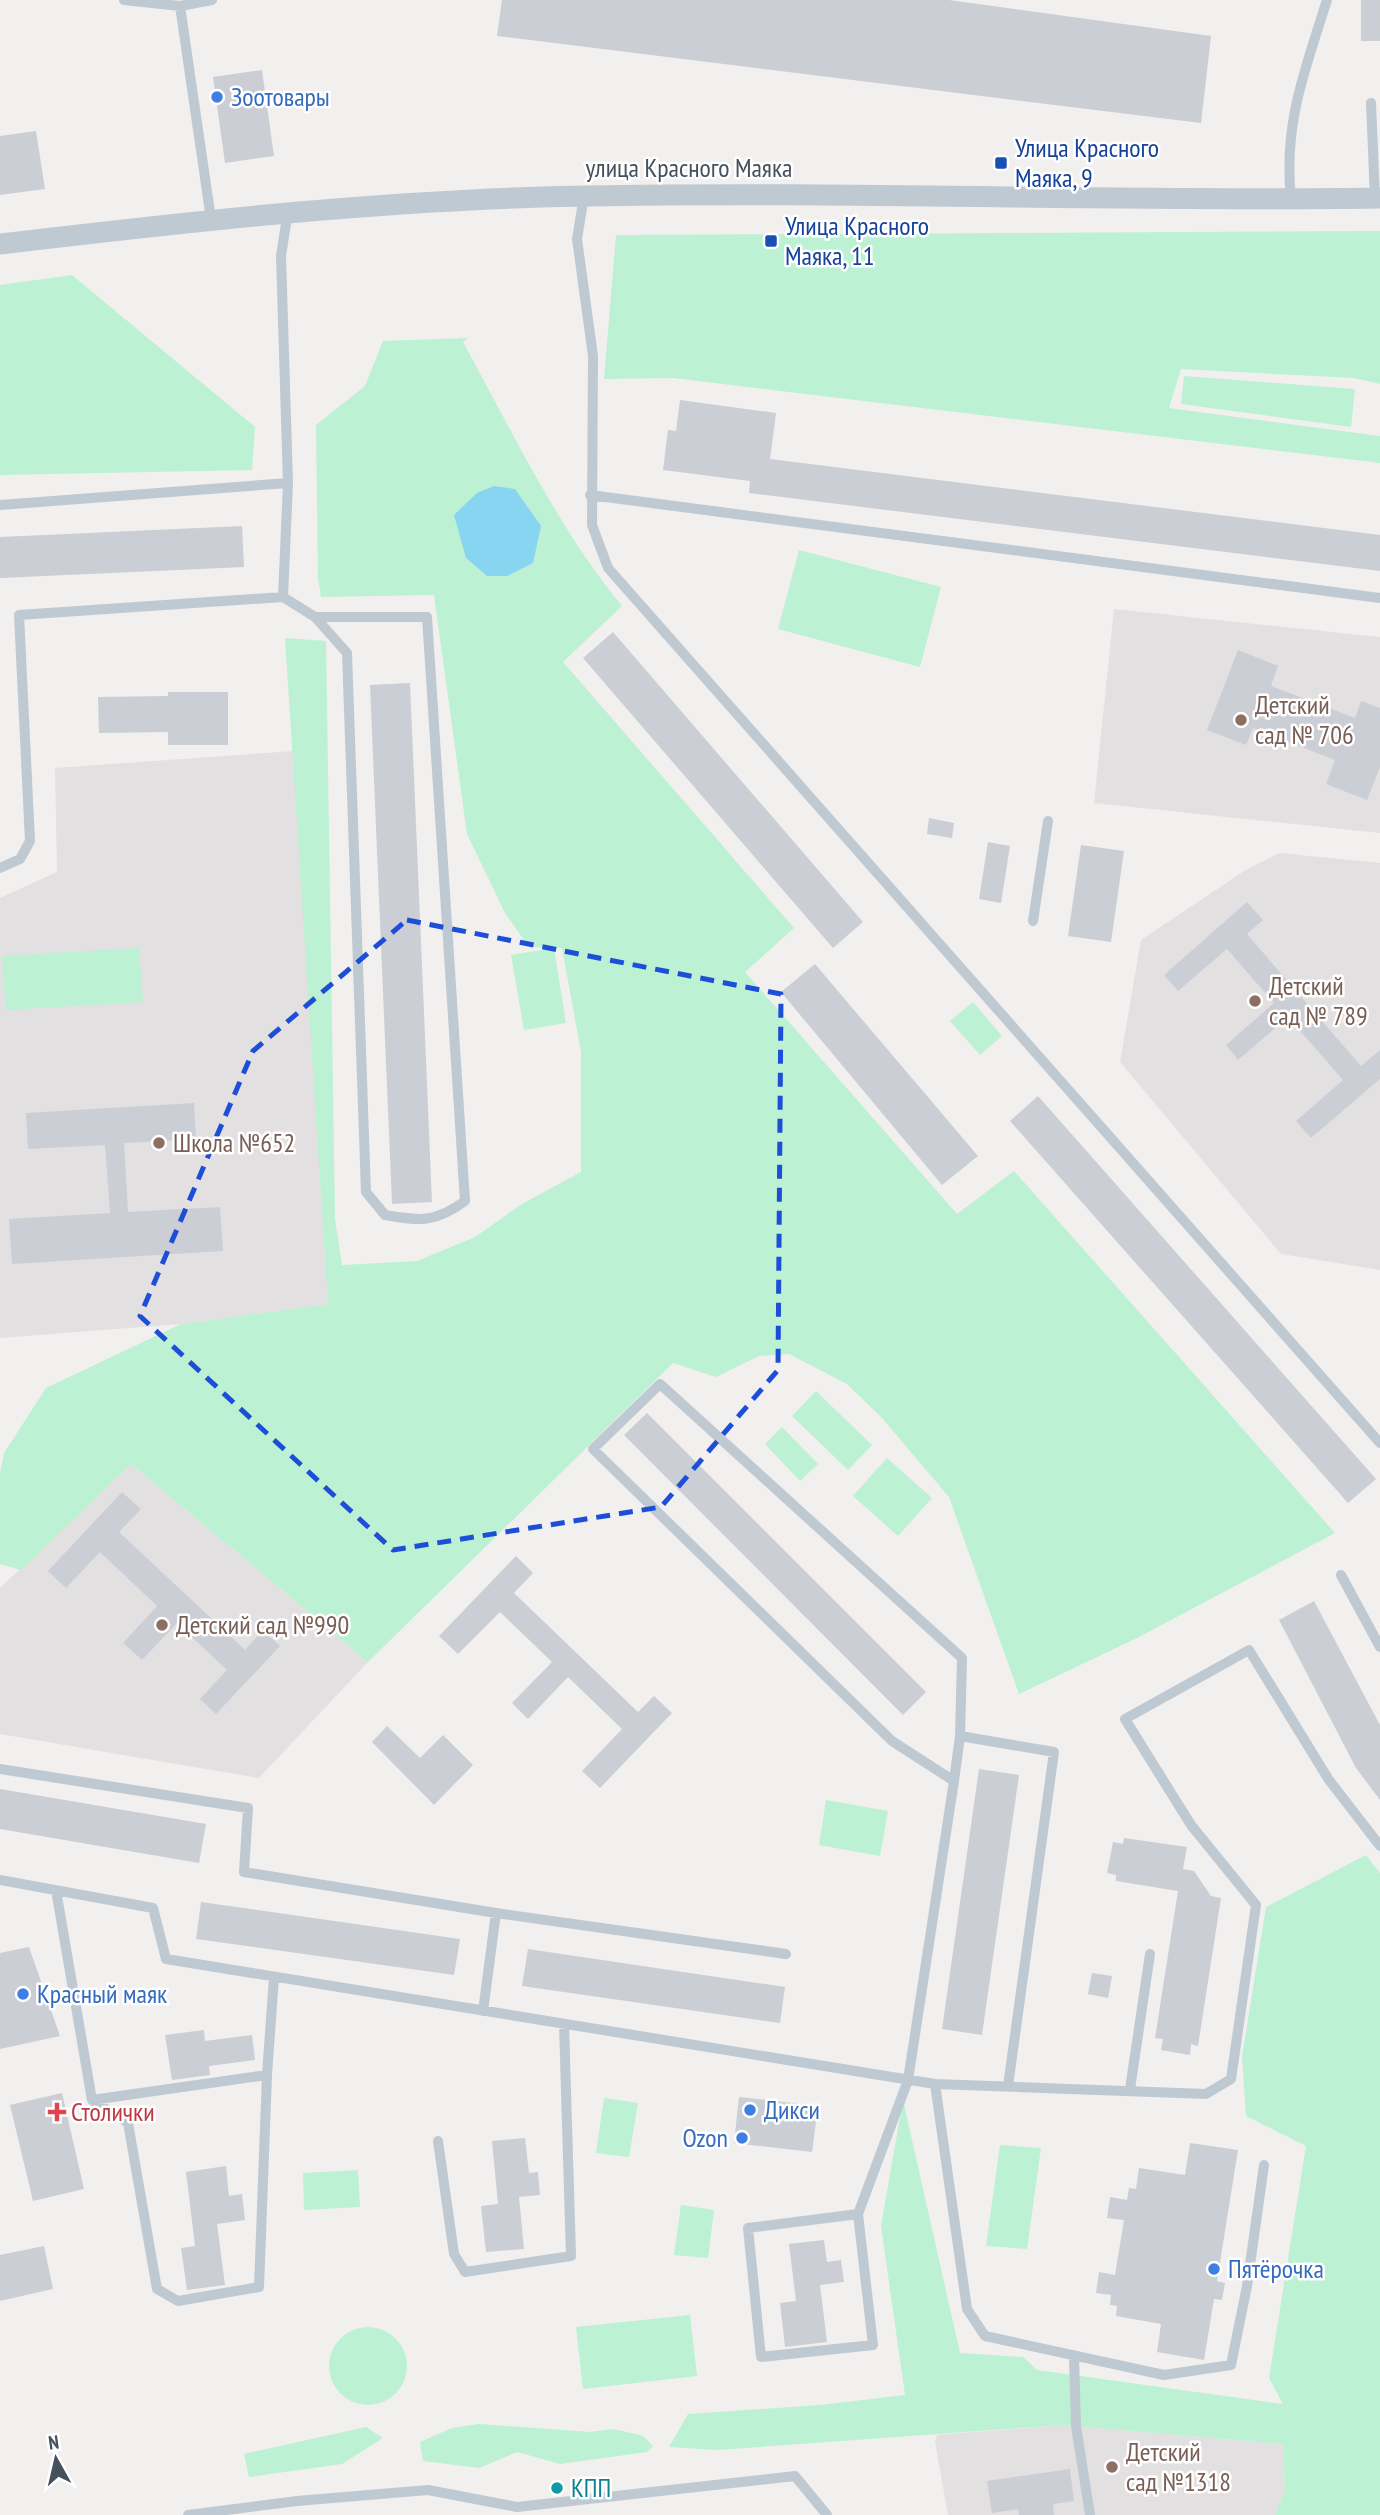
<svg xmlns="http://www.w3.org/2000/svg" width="1380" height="2515" font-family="'PT Sans Narrow',sans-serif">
<rect width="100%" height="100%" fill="#f2efef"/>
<path fill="#e3e0e1" d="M1114 609 1380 637V833L1094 803Z
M294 751 328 1304 181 1324 0 1338V898L57 872 55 768Z
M1279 853 1380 863V1270L1281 1254 1120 1062 1141 940 1244 871Z
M131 1464 368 1662 259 1778 0 1734V1588Z
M1061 2425 1283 2444 1285 2490 1275 2515H948L935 2442 937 2435Z"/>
<path fill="#bcf1d3" d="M1380 231V384L1354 378 1181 369 1169 408 1380 436V463L673 378 604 379 616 235Z
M72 275 255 427 252 470 0 475V285Z
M468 338 463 342C512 431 557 527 622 606L563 662 794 928 745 972 957 1214 1014 1171 1335 1533 1135 1639 1019 1694 949 1497 882 1418 847 1384 789 1354 759 1356 716 1377 673 1363 368 1662 131 1464 21 1570 0 1564V1474L4 1453 46 1388 181 1324 328 1304 285 638 326 641 335 1219 342 1265 417 1261 475 1237 522 1204 581 1172V1052L562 948 529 947 505 913 467 834 434 595 321 597 318 578 316 425 365 386 383 341Z
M1184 376 1355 389 1351 427 1181 404Z
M799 550 941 587 920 667 778 629Z
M139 948 143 1002 6 1010 2 956Z
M554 948 566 1023 524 1030 511 955Z
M973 1002 1002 1036 980 1055 950 1021Z
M816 1391 872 1445 848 1470 792 1416Z
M782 1427 818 1464 800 1481 765 1444Z
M887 1458 932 1498 898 1536 853 1496Z
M826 1800 888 1811 880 1856 819 1845Z
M1366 1855 1380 1873V2515H1275L1285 2490 1283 2444 1061 2425 718 2450 669 2447 688 2414 821 2405 905 2395 881 2226 903 2100 960 2353 1023 2357 1037 2370 1283 2404 1269 2378 1306 2146 1246 2116 1242 2057 1266 1907Z
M604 2098 638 2103 629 2157 596 2153Z
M1000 2145 1041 2148 1027 2249 986 2246Z
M358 2170 360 2207 304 2210 303 2173Z
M681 2205 714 2210 708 2258 674 2255Z
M690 2315 697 2376 583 2389 576 2327Z
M329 2366a39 39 0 1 1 78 0a39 39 0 1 1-78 0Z
M479 2424 590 2432 614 2429 643 2436 653 2446 647 2452 560 2464 517 2452 479 2468 423 2461 420 2442 452 2428Z
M366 2427 383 2438 342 2464 249 2477 244 2454Z"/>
<path fill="#87d5f0" d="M494 486 515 489 541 526 533 563 507 576H487L466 558 454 515 477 493Z"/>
<path fill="#cbced4" d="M502 0H949L1211 36 1201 123 497 36Z
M1361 0H1380V41H1361Z
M262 70 274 156 225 163 213 77Z
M36 131 45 189 0 195V136Z
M680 400 776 413 770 459 1380 535V571L749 493 750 481 663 470 668 430 676 431Z
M242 526 244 567 0 578V537Z
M613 632 863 922 833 948 583 658Z
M1238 650 1278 666 1271 686 1355 718 1361 701 1380 708V767L1367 800 1326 784 1335 760 1253 728 1246 745 1207 730Z
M410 683 432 1202 392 1204 370 685Z
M168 692H228V745H168V732L99 733 98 697 168 696Z
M929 818 954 823 952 838 927 834Z
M988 842 1010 846 1001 903 979 899Z
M1081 845 1124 851 1111 942 1068 936Z
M1247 902 1263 920 1247 934 1361 1066 1380 1050V1079L1311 1138 1296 1121 1343 1080 1288 1017 1238 1060 1226 1045 1274 1003 1227 949 1178 991 1164 975Z
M815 964 978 1156 942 1185 781 992Z
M1038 1096 1376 1479 1348 1503 1010 1121Z
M194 1103 196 1139 124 1143 128 1212 220 1207 223 1251 12 1264 9 1219 110 1213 105 1145 28 1149 26 1113Z
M647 1413 926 1692 903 1715 624 1435Z
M122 1492 141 1509 119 1532 245 1650 263 1630 280 1646 216 1714 200 1699 227 1670 177 1623 142 1660 123 1643 157 1606 100 1552 66 1588 48 1571Z
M516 1556 533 1573 514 1593 638 1712 654 1696 672 1713 600 1788 582 1771 622 1729 568 1677 528 1719 512 1703 552 1662 500 1612 458 1654 439 1636Z
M1314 1601 1380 1725V1800L1356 1768 1279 1620Z
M387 1726 420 1758 443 1735 473 1765 434 1805 372 1742Z
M979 1769 1019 1775 982 2035 942 2029Z
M0 1789 206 1824 199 1863 0 1829Z
M1124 1838 1187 1847 1183 1869 1194 1871 1211 1896 1221 1898 1198 2046 1191 2044 1190 2055 1161 2050 1163 2039 1155 2038 1178 1891 1116 1881V1875L1107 1873 1113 1842 1123 1844Z
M201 1902 460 1939 454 1975 196 1939Z
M29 1947 60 2036 0 2049V1953Z
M528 1949 785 1987 780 2023 522 1986Z
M1092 1973 1112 1976 1108 1998 1088 1994Z
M204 2030 205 2041 252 2035 255 2060 209 2066 210 2075 172 2080 165 2035Z
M62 2093 84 2189 33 2201 10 2105Z
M739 2097 818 2106 812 2152 734 2143Z
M525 2138 529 2173 538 2172 540 2195 519 2197 524 2249 486 2252 481 2206 498 2204 492 2141Z
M1190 2143 1238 2150 1217 2281 1225 2283 1222 2300 1214 2299 1204 2360 1157 2352 1161 2324 1116 2316 1117 2306 1110 2305 1111 2295 1096 2293 1099 2272 1115 2275 1124 2220 1107 2218 1110 2197 1127 2200 1129 2188 1136 2189 1139 2168 1185 2175Z
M226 2166 229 2196 242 2194 245 2220 217 2224 225 2285 187 2290 181 2248 195 2246 186 2172Z
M824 2240 827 2262 841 2260 844 2282 820 2285 827 2342 785 2347 780 2303 796 2301 789 2244Z
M44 2246 53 2289 0 2301V2255Z
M1070 2469 1074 2501 1053 2504 1054 2515H1019L1018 2509 992 2513 987 2481Z"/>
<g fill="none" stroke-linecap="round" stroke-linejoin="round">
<path stroke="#bfc9d2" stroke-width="10" d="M124 0 180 6 211 219
M180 6 212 0
M1371 103 1375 198
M584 196 577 239 593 356 592 525 608 568 1380 1443
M1291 199C1283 124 1305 70 1327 0
M590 495 1380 598
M0 505 288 483 281 256 288 211
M283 597 315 617H427L465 1201C435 1223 420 1221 385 1215L366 1192 347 653 315 617
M0 868 20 859 30 841 19 615 283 597 288 483
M1033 921 1048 821
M1341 1575 1380 1647
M960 1736 1054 1752 1008 2086
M0 1769 248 1808 244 1872 496 1913 786 1954
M0 1880 153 1908 166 1959 935 2084 1206 2094 1231 2079 1256 1905 1191 1825 1125 1719 1249 1650 1329 1780 1380 1846
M56 1890 92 2100 267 2075 274 1977
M483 2011 496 1913
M935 2084 967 2309 985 2336 1164 2375 1231 2365 1247 2286 1264 2165
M1130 2089 1150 1954
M92 2100 128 2123 157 2289 178 2301 259 2287 267 2075
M438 2141 454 2254 465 2272 571 2256 564 2024
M858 2214 748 2228 761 2357 873 2345 858 2214 908 2080 954 1781 960 1736 962 1658 660 1384 593 1449 892 1741 954 1781
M1074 2358 1076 2426 1090 2515
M188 2515 297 2501 428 2490 517 2507 795 2476 827 2515"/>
<path stroke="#bfc9d2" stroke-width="21" d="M0 244C195 221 391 199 588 196 852 191 1116 202 1380 198"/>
</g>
<path fill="none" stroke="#1d4ed8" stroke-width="5" stroke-dasharray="14 9" stroke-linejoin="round" d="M407 920 781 994 778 1370 661 1507 393 1550 140 1316 253 1051Z"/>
<g fill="#3f7fe0" stroke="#fff" stroke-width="2.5">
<circle cx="217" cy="97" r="7"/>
<circle cx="23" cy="1994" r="7"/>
<circle cx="750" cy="2110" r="7"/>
<circle cx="742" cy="2138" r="7"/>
<circle cx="1214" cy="2269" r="7"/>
</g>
<g fill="#1a4fb4" stroke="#fff" stroke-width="2.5">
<rect x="994" y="156" width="14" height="14" rx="3.5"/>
<rect x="764" y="234" width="14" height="14" rx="3.5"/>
</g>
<g fill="#8d6e63" stroke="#fff" stroke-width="2.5">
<circle cx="1241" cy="720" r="7"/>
<circle cx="1255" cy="1001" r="7"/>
<circle cx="159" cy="1143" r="7"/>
<circle cx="162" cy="1625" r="7"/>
<circle cx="1112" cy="2467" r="7"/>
</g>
<path fill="#e0444e" stroke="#fff" stroke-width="2.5" d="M53.5 2101.5h7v7h7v7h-7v7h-7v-7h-7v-7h7z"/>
<circle fill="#0f9aa8" stroke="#fff" stroke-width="2.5" cx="557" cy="2488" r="7"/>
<g text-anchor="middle" stroke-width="5" stroke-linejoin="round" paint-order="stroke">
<g font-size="26" fill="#366cbe" stroke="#fff" text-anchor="start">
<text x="231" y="106">Зоотовары</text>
<text x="37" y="2003">Красный маяк</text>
<text x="764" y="2119">Дикси</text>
<text x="728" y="2147" text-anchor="end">Ozon</text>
<text x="1228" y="2278">Пятёрочка</text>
</g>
<g font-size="26" fill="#164399" stroke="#fff" text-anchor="start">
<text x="1015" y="157">Улица Красного<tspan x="1015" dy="30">Маяка, 9</tspan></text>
<text x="785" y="235">Улица Красного<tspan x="785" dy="30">Маяка, 11</tspan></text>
</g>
<g font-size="26" fill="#46515d" stroke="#fff">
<text x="689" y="177">улица Красного Маяка</text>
</g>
<g font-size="26" fill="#785e54" stroke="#fff" text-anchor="start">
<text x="1255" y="714">Детский<tspan x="1255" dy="30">сад № 706</tspan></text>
<text x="1269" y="995">Детский<tspan x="1269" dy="30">сад № 789</tspan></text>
<text x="173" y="1152">Школа №652</text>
<text x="176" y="1634">Детский сад №990</text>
<text x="1126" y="2461">Детский<tspan x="1126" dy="30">сад №1318</tspan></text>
</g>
<g font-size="26" fill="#be3a42" stroke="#fff" text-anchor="start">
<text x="71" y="2121">Столички</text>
</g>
<g font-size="26" fill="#0d838f" stroke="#fff" text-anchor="start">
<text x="571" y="2497">КПП</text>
</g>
</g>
<g transform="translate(56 2459) rotate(352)" stroke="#ffffff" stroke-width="5" paint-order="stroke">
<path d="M0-5L12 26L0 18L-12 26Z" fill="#46515d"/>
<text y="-10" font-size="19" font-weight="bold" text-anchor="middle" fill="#46515d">N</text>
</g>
</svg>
